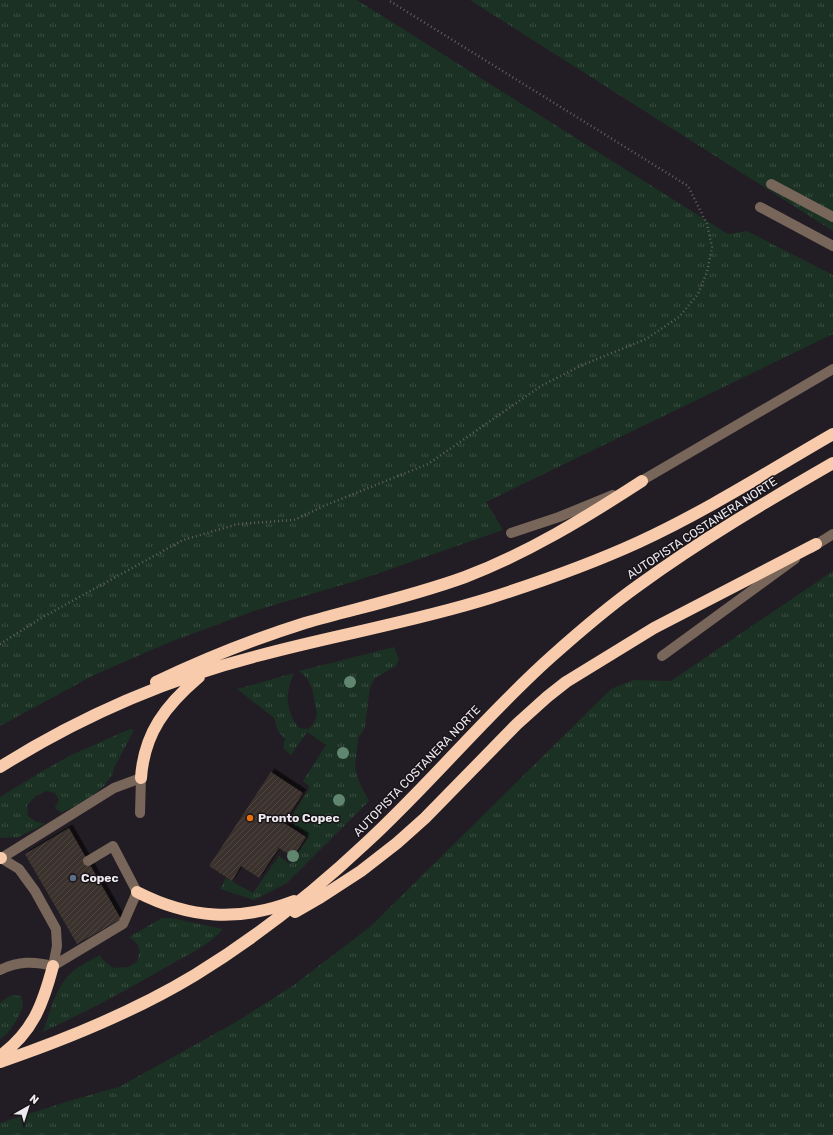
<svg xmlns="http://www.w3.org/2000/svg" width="833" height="1135" font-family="Rubik,sans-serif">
<defs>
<pattern id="grass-tufts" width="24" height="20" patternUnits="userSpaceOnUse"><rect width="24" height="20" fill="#1a3123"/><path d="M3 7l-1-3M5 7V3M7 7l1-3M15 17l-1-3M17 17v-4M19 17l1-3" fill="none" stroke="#3c4f43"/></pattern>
<pattern id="building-hatch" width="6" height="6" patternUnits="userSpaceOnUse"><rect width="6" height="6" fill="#3a312e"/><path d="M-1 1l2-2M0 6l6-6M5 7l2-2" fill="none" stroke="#4d4542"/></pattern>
<filter id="shadow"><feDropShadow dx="3.5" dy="-3.5" stdDeviation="0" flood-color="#0009"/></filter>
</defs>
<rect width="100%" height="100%" fill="#221d24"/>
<path fill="url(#grass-tufts)" d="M0 0H357L728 234 747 231 833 275V334L486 502 503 530 359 580 257 610 170 642 94 675 0 726Z
M470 0H833V231Z
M833 571V1135H0V1123L72 1100 119 1087 236 1022 294 985 371 926 611 689 633 680 671 681Z
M394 647 399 659 396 666 375 678 370 687 365 727 358 739 355 768 360 784 369 801 287 883 254 900 220 889 226 878 253 893 279 856 290 864 309 837 289 821 310 787 303 781 326 745 307 732 291 755 283 748 285 739 278 731 274 718 237 689 294 673C285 693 285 710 299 728L308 729 314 724 317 714 312 688 306 677 299 671Z
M130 729 134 730 114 768 112 775 104 786 88 799 61 813 55 808 59 800 55 793 47 791 37 795 27 805 28 816 35 821 45 824 18 837 0 838V797L41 772 71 755Z
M162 918H171L223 929C210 944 190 954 173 963 131 988 87 1011 43 1032 50 1012 56 985 73 971 81 965 91 960 100 955L102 959 113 968 128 967 137 962C141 948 141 946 129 937Z
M11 995 21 996C22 999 23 1002 23 1005 21 1015 9 1034 0 1039V1003Z"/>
<path fill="url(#building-hatch)" filter="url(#shadow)" d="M271 772 303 793 284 823 306 837 293 857 279 848 259 878 241 866 232 881 209 866Z
M69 828 121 919 77 944 25 854Z"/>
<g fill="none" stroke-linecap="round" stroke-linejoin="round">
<path stroke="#635f65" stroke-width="2.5" stroke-dasharray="1 3" stroke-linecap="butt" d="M0 644 43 617 183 540 238 524 294 520 326 505 428 464 541 386 580 366 646 339 679 317 698 294 707 272 712 247 707 224 688 186 388 0"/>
<path stroke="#78665a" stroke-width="10" d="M1 858 19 869 35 891 56 929 57 946 53 966
M0 859 114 788 141 778 140 813
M0 970C18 961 34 961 53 966L123 924 137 892 113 846 88 861"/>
<path stroke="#78665a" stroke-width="10" d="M771 184 833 217
M760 207 833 246
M636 484 833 369
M511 533 559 517 613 495
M811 548 833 534
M662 656 795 559"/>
<path stroke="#f7cbab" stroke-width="12" d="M156 682C204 659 254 639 305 623 358 608 413 596 465 577 528 553 585 518 642 481
M0 767C78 718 167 679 257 656 334 635 414 622 490 598 540 582 591 564 639 542 706 511 769 471 833 434
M141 778C144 733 166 705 199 677
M0 858H1
M137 892C190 919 239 922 294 901
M295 912 321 897 361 871 397 843 425 818 517 724 547 697 566 682 654 628 816 544
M0 1056C33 1032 43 1004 53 966
M0 1062C67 1039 134 1012 195 975 257 937 314 892 367 842 431 783 486 715 551 657 579 632 608 607 639 585 701 540 767 501 833 463"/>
</g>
<g fill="#618670">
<circle cx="350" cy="682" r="6"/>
<circle cx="343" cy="753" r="6"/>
<circle cx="339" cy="800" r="6"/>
<circle cx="293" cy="856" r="6"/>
</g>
<circle fill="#e8710a" stroke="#19141a" stroke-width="1.5" cx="250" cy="818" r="4"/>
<circle fill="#5c6f8a" stroke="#19141a" stroke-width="1.5" cx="73" cy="878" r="4"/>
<g text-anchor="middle" stroke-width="3" stroke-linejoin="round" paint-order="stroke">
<g font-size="12" fill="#edeaee" stroke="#19141a">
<text transform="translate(702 528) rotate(-33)" y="4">AUTOPISTA COSTANERA NORTE</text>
<text transform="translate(417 771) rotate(-46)" y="4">AUTOPISTA COSTANERA NORTE</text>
</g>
<g font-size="12" font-weight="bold" fill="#edeaee" stroke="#19141a" text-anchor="start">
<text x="258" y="822">Pronto Copec</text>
<text x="81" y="882">Copec</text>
</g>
</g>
<g transform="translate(28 1107) rotate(39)" stroke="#19141a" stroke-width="3" paint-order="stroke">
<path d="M0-3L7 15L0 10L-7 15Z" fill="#edeaee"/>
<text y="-6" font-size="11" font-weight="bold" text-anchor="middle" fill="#edeaee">N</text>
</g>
</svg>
